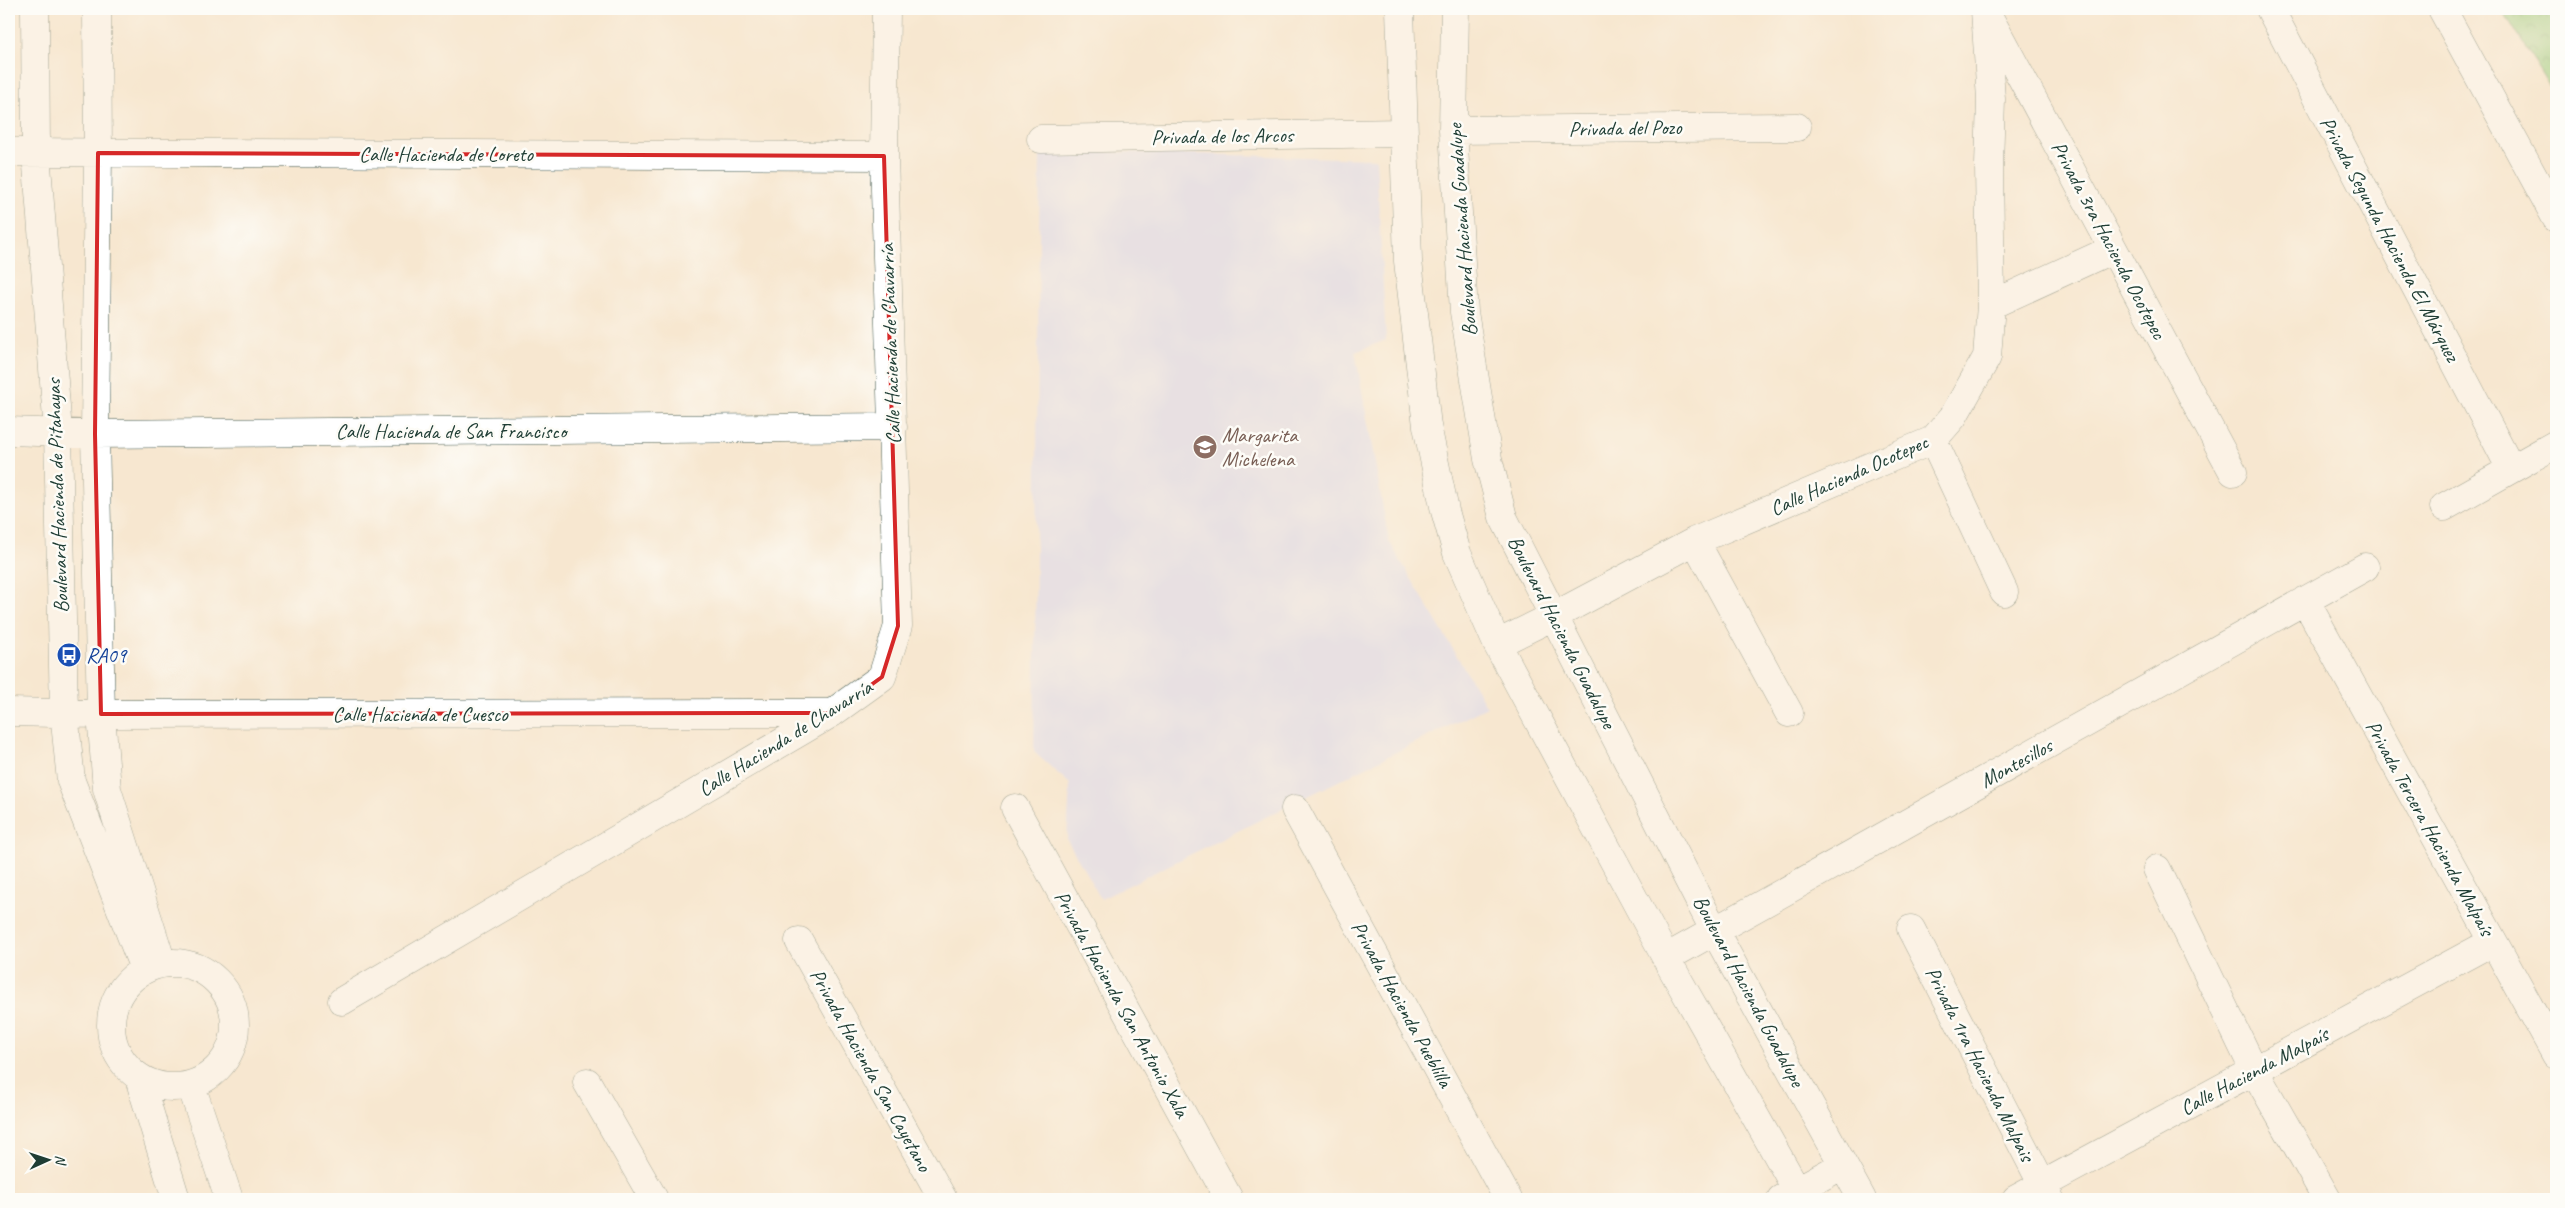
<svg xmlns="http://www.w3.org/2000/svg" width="2565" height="1208" font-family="Caveat,sans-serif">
<defs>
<pattern id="park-crowns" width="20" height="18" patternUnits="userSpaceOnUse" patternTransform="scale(1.25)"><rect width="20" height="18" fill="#98d286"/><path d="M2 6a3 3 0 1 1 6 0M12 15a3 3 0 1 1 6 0" fill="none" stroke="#7bac6e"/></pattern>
</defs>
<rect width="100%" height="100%" fill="#fdfcf7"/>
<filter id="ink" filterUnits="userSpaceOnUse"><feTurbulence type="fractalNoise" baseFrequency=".02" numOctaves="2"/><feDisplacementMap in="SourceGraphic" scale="10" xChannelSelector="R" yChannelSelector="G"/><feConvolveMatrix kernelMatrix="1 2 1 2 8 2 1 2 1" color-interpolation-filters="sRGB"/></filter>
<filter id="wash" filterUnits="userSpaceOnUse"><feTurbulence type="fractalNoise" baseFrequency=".0096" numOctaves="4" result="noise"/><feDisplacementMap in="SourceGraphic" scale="20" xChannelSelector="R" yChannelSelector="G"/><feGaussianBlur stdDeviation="1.12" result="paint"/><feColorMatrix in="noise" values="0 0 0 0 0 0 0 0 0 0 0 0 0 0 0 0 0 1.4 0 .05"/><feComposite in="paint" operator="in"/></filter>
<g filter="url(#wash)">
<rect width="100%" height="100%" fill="#f7e7d0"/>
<path fill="#d4d8f9" d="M1040 150 1376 159 1386 340 1355 352 1389 541 1487 707 1101 899 1067 840 1070 784 1034 752Z"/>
<path fill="url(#park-crowns)" stroke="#5c885d" d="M2502 9H2556V97Z"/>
</g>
<g filter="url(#ink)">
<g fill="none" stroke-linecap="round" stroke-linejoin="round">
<defs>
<path id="minor" d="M35 9 36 153 58 432 64 712 71 781 144 969
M97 9 98 153 95 434 101 714 107 789 162 963
M1400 9 1408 261 1427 426 1445 511 1457 553 1497 644 1666 958 1802 1199
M1455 9 1453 130 1464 312 1488 459 1503 517 1715 932 1862 1199
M2270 9 2511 469
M2442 9 2556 218
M1990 19 2233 472
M1453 130 1797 127
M1041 139 1403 133
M9 152 884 156
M1991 305 2113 249
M9 431 95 434 893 427
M1933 440 2004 592
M2444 507 2556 444
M1695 541 1789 713
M2305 600 2556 1055
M1497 644 1554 616 1695 541 1933 440 1953 417 1987 357 1991 305 1989 166 1991 99 1985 10
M9 712 101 714 832 713
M1015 808 1229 1199
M1295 809 1508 1199
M2157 869 2254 1070 2327 1199
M1911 929 2050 1199
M799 941 943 1199
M1666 958 2365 567
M111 1025a62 62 0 1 1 124 0a62 62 0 1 1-124 0Z
M342 1001 832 713 882 677 898 626 884 156 886 9
M139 1078 176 1199
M587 1082 654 1199
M191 1085 229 1199
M1781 1199 1843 1165
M2016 1199 2492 942"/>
</defs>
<use href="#minor" stroke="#3f564b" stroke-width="29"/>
<use href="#minor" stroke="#fff" stroke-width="28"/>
</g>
</g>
<path d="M0 0H2565V1208H0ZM98 153 884 156 898 626 882 677 832 713 101 714 95 434Z" fill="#f7e7d0" fill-opacity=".55" fill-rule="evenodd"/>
<path fill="none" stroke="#d62828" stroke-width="4" stroke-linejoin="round" d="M98 153 884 156 898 626 882 677 832 713 101 714 95 434Z"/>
<defs>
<symbol id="school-disc" viewBox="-11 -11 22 22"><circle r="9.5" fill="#8d6e63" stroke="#fdfcf7"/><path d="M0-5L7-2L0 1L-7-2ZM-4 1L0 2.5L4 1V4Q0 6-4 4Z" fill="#fff"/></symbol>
<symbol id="bus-disc" viewBox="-11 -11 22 22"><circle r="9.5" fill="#1a4fb4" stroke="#fdfcf7"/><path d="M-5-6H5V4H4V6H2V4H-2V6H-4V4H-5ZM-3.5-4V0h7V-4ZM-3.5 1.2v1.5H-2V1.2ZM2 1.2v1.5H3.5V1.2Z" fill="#fff"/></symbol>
</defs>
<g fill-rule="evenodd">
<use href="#school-disc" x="1191" y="433" width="28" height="28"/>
<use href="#bus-disc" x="55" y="641" width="28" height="28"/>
</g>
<g text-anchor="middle" stroke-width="5" stroke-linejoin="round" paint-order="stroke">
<g font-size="21" fill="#1f3d34" stroke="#fdfcf7">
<text transform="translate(1625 128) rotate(-1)" y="7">Privada del Pozo</text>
<text transform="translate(1222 136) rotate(-1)" y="7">Privada de los Arcos</text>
<text x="446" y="161">Calle Hacienda de Loreto</text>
<text transform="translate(1462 230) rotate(-94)" y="7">Boulevard Hacienda Guadalupe</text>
<text transform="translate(2390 239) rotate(62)" y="7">Privada Segunda Hacienda El Márquez</text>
<text transform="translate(2109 240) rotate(62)" y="7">Privada 3ra Hacienda Ocotepec</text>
<text transform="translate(890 344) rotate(-92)" y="7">Calle Hacienda de Chavarría</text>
<text x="451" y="438">Calle Hacienda de San Francisco</text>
<text transform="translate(1849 475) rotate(-24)" y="7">Calle Hacienda Ocotepec</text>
<text transform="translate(57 496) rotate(-92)" y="7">Boulevard Hacienda de Pitahayas</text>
<text transform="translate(1562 632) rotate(63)" y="7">Boulevard Hacienda Guadalupe</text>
<text x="420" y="721">Calle Hacienda de Cuesco</text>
<text transform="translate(785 738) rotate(-32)" y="7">Calle Hacienda de Chavarría</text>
<text transform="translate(2016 763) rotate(-29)" y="7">Montesillos</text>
<text transform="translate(2430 828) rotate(61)" y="7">Privada Tercera Hacienda Malpaís</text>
<text transform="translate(1749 991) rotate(62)" y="7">Boulevard Hacienda Guadalupe</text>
<text transform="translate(1122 1004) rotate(61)" y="7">Privada Hacienda San Antonio Xala</text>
<text transform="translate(1402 1004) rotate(61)" y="7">Privada Hacienda Pueblilla</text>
<text transform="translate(1980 1064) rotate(63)" y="7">Privada 1ra Hacienda Malpais</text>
<text transform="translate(871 1070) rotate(61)" y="7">Privada Hacienda San Cayetano</text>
<text transform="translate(2254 1071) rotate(-28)" y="7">Calle Hacienda Malpaís</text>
</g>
<g font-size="21" fill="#785e54" stroke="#fdfcf7" text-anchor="start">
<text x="1222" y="442">Margarita<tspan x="1222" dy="24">Michelena</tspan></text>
</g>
<g font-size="21" fill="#164399" stroke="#fdfcf7" text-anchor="start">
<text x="86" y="662">RA09</text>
</g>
</g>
<rect width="2565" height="1208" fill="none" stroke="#fdfcf7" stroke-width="30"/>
<g transform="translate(48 1160) rotate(87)" stroke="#fdfcf7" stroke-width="4" paint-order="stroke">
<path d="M0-4L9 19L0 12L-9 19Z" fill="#1f3d34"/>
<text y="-8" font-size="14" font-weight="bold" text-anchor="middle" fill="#1f3d34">N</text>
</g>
</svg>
